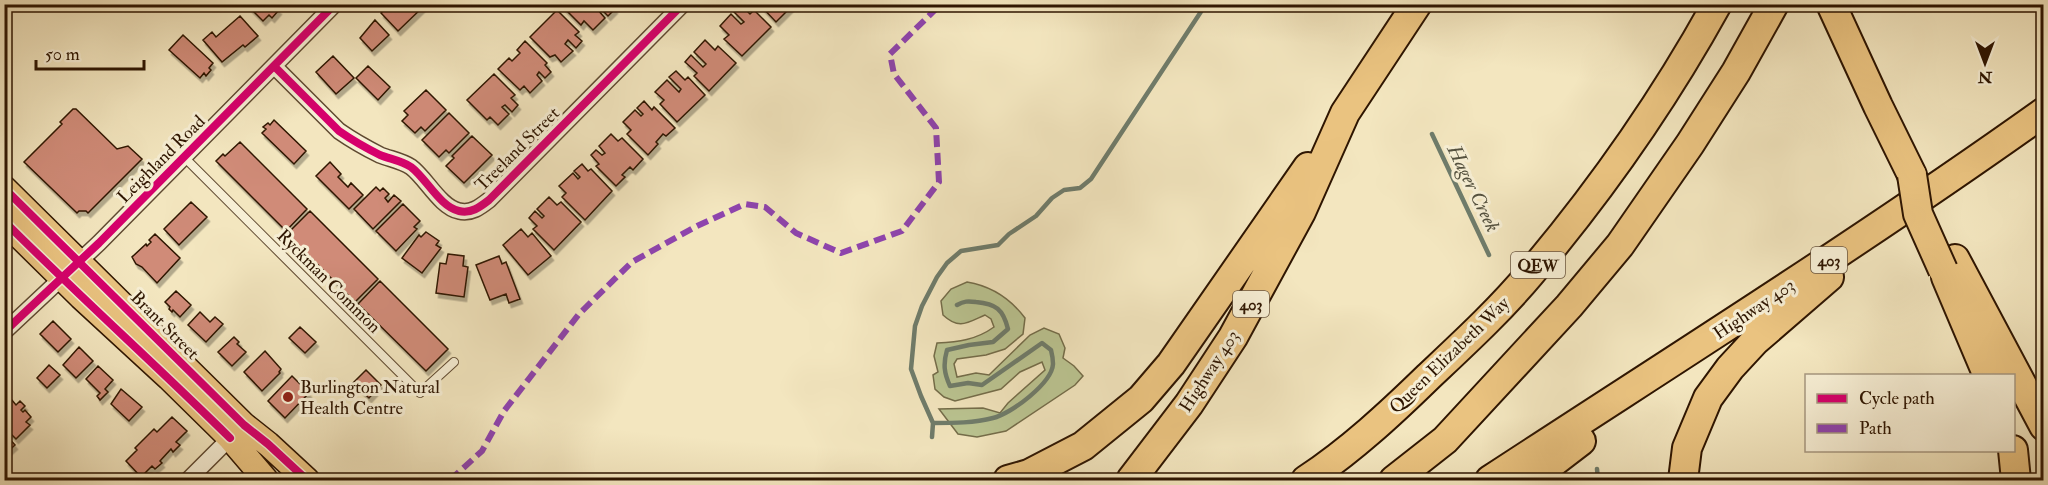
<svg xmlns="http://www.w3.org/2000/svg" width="2048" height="485" font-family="'IM FELL Double Pica',serif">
<defs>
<filter id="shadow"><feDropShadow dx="2.5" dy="4.5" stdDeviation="0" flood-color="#0004"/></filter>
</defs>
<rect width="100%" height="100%" fill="#f3e6bf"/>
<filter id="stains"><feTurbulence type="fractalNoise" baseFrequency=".00333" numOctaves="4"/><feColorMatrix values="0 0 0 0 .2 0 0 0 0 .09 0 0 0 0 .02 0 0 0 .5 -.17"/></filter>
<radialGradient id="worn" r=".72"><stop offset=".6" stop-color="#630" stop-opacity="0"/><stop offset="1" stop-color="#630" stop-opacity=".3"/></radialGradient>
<path fill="#bbc592" stroke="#746d4a" stroke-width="1.5" d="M967 282C991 286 1010 298 1025 318L1023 334 1005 349 986 355 957 359 954 364 957 377 976 373 989 375 1030 335 1044 328 1059 334 1065 348 1063 358 1074 366 1083 376 1075 385 1006 431 977 437 958 434 939 409 983 408 1000 413 1008 403 1045 370 1042 362 1020 372 1001 389 955 401 944 397 935 389 933 375 938 372 934 356 937 343C958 342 976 340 994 327L991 319 985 315C967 323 959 330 943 315L941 301 951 289Z"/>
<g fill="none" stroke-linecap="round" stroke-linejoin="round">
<path stroke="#6f7c6b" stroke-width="4.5" d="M1432 134 1489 255
M933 423 921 396 911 369 915 326 922 306 937 277 947 263 961 251 998 245 1009 234 1036 216 1052 198 1064 190 1080 188 1091 179 1206 4
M932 437 933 423C954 423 974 423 993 418 1011 414 1052 383 1053 364 1053 360 1052 354 1051 350L1042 343 982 385 968 383 950 386C944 373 943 364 947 350L969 345 993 342 1008 329C1003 309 996 304 976 302 968 301 964 301 957 305
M1597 469 1598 480"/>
</g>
<path fill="#d08b78" stroke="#2e1501" stroke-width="1.5" filter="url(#shadow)" d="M252 4H279L276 8 279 10 272 18 269 15 263 21 249 7Z
M389 4H425V5L398 31 381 13Z
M566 4H610L615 9 608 16 599 7 597 9 605 18 593 30 584 21 581 25 563 7Z
M759 4H794L776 22Z
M741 5 750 14 754 10 771 27 742 56 724 39 729 35 720 26 731 14 741 24 744 22 734 12Z
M557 10 579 32 575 35 582 41 576 48 568 40 565 44 573 51 561 62 555 55 550 57 530 37Z
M240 16 258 36 245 47 243 45 222 62 203 40 212 32 216 37Z
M375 20 389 35 372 51 360 38Z
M183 35 213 63 209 68 211 70 206 76 204 73 200 78 169 50Z
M705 40 715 50 718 46 736 63 709 91 694 76 697 73 685 62 691 55 703 67 706 64 694 52Z
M525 41 547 63 545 65 551 72 545 78 539 72 537 75 542 81 530 93 524 86 520 90 498 69 509 58 512 61 520 53 517 50Z
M333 56 354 78 336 94 316 72Z
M368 66 390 87 378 100 356 78Z
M676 71 685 80 688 77 705 95 677 122 660 104 664 100 655 92 667 80 679 92 681 89 669 77Z
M494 74 515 95 511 98 518 105 512 112 505 105 502 107 509 114 498 125 490 117 487 120 467 100Z
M426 90 446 110 425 131 421 127 415 133 402 121 408 115 404 111Z
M644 101 652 110 654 107 675 128 666 136 663 134 656 142 658 144 648 155 627 134 631 130 623 122 635 110 641 116 643 114 637 108Z
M73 109H76L117 149 128 146 142 159 88 213 86 211H79L77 213 24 162 62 124 60 122Z
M449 113 469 133 449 153 446 150 439 157 422 140Z
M274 120 306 151 294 164 262 133 266 129 263 127 268 123 270 125Z
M611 134 618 141 622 138 643 159 633 170 630 167 622 175 625 177 616 186 596 166 599 164 591 155 596 150 602 155 605 153 599 146Z
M472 136 492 155 464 183 446 166 454 158 452 156Z
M240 142 307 209 286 231 216 161 223 154 225 156Z
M330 162 341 174 338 177 348 187 351 183 363 195 349 209 316 176Z
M582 164 588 171 591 169 612 191 585 220 562 197 566 193 559 186 573 173 578 179 580 177 574 171Z
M376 187 380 191 383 188 389 194 385 198 388 202 394 195 401 201 373 229 354 209Z
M549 197 557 205 561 202 581 222 554 250 533 229 537 226 529 218 535 211 542 218 544 216 537 209Z
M191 202 207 217 179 245 164 229Z
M403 204 420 221 414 227 417 229 396 251 376 231Z
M310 211 378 279 355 302 287 234Z
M521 229 528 237 532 233 551 256 528 275 503 245Z
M426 232 439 241 436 245 441 248 422 273 402 258 419 235 421 237Z
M155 234 180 258 157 283 142 267 136 264 132 257 146 244 147 246 151 242 149 240Z
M448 254 464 256 463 266 468 267 464 297 436 293 440 263 446 264Z
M499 256 502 264 506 262 520 299 509 303 506 294 490 300 476 265Z
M380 281 448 349 426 371 358 304Z
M176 291 191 305 180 317 173 310 172 312 169 309 170 307 165 302Z
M200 312 210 322 215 317 223 324 206 342 188 325Z
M53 321 71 339 58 352 40 334Z
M300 327 316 342 305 353 289 338Z
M234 337 239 342 237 344 246 352 232 366 218 352Z
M79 347 93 361 76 378 63 365Z
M265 351 281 369 279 372 280 373 262 391 244 372Z
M49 365 60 375 47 388 37 378Z
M98 366 113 380 105 389 108 392 100 400 97 396 100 393 86 379Z
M366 370 381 385 369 398 353 383Z
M292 376 309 393 285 418 268 401Z
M121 389 142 407 129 421 111 404Z
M11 399 16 405 20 401 25 406 21 410 23 412 25 410 31 417 26 422 30 425 16 439 4 427V406Z
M172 417 187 431 176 442 180 445 173 452 171 449 160 461 162 463 155 469 152 466 141 477 126 461 137 450 135 448 154 429 157 432Z
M6 435 15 445 4 455V436Z"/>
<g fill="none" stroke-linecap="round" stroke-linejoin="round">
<defs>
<path id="lane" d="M184 157 420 393 454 362"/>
<path id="street" d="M274 66 339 131C352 140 366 148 380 155 390 159 402 161 411 167 426 178 440 207 459 211 471 214 480 207 489 200L683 4
M4 332 99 243 335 4
M188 480 235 433"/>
<path id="primary" d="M4 188 244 425 268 444 307 480
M4 221 81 297 169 378 230 438 266 480"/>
<path id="highway" d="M1831 4 1878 106 1912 175
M1955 259 2044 426
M1946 277 1988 376
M2013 450 2016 480
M1008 480 1029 474 1083 446 1141 399 1171 364 1308 167
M1131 480 1189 404 1233 337 1301 212 1345 113 1417 4
M1306 480C1350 451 1390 414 1428 377 1463 344 1499 311 1530 274 1601 190 1664 100 1717 4
M1394 480 1445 440 1569 306 1620 245 1690 144 1736 72 1774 4
M1490 480C1675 359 1863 241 2044 112
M1530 480 1581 441
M1683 480 1687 448 1708 398 1730 368 1755 341 1829 277"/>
</defs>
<use href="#lane" stroke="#5f4930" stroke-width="10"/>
<use href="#street" stroke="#5f4930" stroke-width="18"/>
<use href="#primary" stroke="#2e1501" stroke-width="27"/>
<use href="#highway" stroke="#2e1501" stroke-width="32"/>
<use href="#lane" stroke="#f7efd5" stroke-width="8"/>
<use href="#street" stroke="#f7efd5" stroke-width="15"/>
<use href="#primary" stroke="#eac380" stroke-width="24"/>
<use href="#highway" stroke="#eac380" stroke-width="28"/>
<defs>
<path id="highway-bridge" d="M1912 175 1918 214 1943 270"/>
</defs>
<use href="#highway-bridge" stroke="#2e1501" stroke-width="32" stroke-linecap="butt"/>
<use href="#highway-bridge" stroke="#eac380" stroke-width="28"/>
<path stroke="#8e44ad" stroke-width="6" stroke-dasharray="12 6" stroke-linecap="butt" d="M450 480 482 451 504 411 579 314 632 262 697 226 745 204 765 207 796 233 841 253 902 231 939 182 936 128 894 74 890 54 941 4"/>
<defs>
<path id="cycleway" d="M274 66 339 131C352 140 366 148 380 155 390 159 402 161 411 167 426 178 440 207 459 211 471 214 480 207 489 200L683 4
M4 188 244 425 268 444 307 480
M4 221C78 295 156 365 230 438
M4 332 99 243 335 4"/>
</defs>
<use href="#cycleway" stroke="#f7efd5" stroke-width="11"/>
<use href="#cycleway" stroke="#d6006c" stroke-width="8"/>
</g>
<circle fill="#8f2418" stroke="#f7efd5" stroke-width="2" cx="288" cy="397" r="6"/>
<g text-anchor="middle" stroke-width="6" stroke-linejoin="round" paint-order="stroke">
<g fill="#f7efd5" stroke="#6a5641" stroke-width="1.5">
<rect x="1811" y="247" width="36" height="26" rx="4.5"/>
<rect x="1511" y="252" width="54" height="26" rx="4.5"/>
<rect x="1233" y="291" width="36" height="26" rx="4.5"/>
</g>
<g font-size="16" font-weight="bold" fill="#2e1501">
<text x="1829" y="266">403</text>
<text x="1538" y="271">QEW</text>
<text x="1251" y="310">403</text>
</g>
<g font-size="18" fill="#2e1501" stroke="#f7efd5">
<text transform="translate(517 149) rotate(-45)" y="6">Treeland Street</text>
<text transform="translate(161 159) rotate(-45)" y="6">Leighland Road</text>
<text transform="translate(329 281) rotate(45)" y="6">Ryckman Common</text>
<text transform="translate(1754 309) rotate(-34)" y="6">Highway 403</text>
<text transform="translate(165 325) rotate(45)" y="6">Brant Street</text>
<text transform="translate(1449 355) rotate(-44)" y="6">Queen Elizabeth Way</text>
<text transform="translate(1209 371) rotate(-57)" y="6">Highway 403</text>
</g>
<g font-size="18" fill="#2e1501" stroke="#f7efd5" text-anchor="start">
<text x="300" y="393">Burlington Natural<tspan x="300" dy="21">Health Centre</tspan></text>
</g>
<g font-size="20" font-style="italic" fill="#54513f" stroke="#f7efd5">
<text transform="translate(1474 188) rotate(64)" y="7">Hager Creek</text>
</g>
</g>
<rect width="2048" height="485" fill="none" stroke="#f3e6bf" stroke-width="24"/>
<rect x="6" y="6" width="2036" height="473" fill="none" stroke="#2e1501" stroke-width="3"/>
<rect x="12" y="12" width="2024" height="461" fill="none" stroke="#2e1501" stroke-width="1.5"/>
<rect x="1805" y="374" width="210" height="78" fill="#f7efd5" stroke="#a79880" stroke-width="1.5"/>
<rect x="1817" y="394" width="30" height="9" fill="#d6006c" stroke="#a79880" stroke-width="1.5"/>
<text x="1859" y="404" font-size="18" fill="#2e1501">Cycle path</text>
<rect x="1817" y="424" width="30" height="9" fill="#8e44ad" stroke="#a79880" stroke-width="1.5"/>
<text x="1859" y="434" font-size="18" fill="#2e1501">Path</text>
<g transform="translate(1985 63) rotate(180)" stroke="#f7efd5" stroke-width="4.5" paint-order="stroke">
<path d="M0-4.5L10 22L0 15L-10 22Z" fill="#2e1501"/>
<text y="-9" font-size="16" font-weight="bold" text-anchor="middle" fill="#2e1501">N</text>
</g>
<path d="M36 60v9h108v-9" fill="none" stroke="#2e1501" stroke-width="3"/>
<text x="45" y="60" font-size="18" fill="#2e1501" stroke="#f7efd5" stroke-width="4.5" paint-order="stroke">50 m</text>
<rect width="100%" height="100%" filter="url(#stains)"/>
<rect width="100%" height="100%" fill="url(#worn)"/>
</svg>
